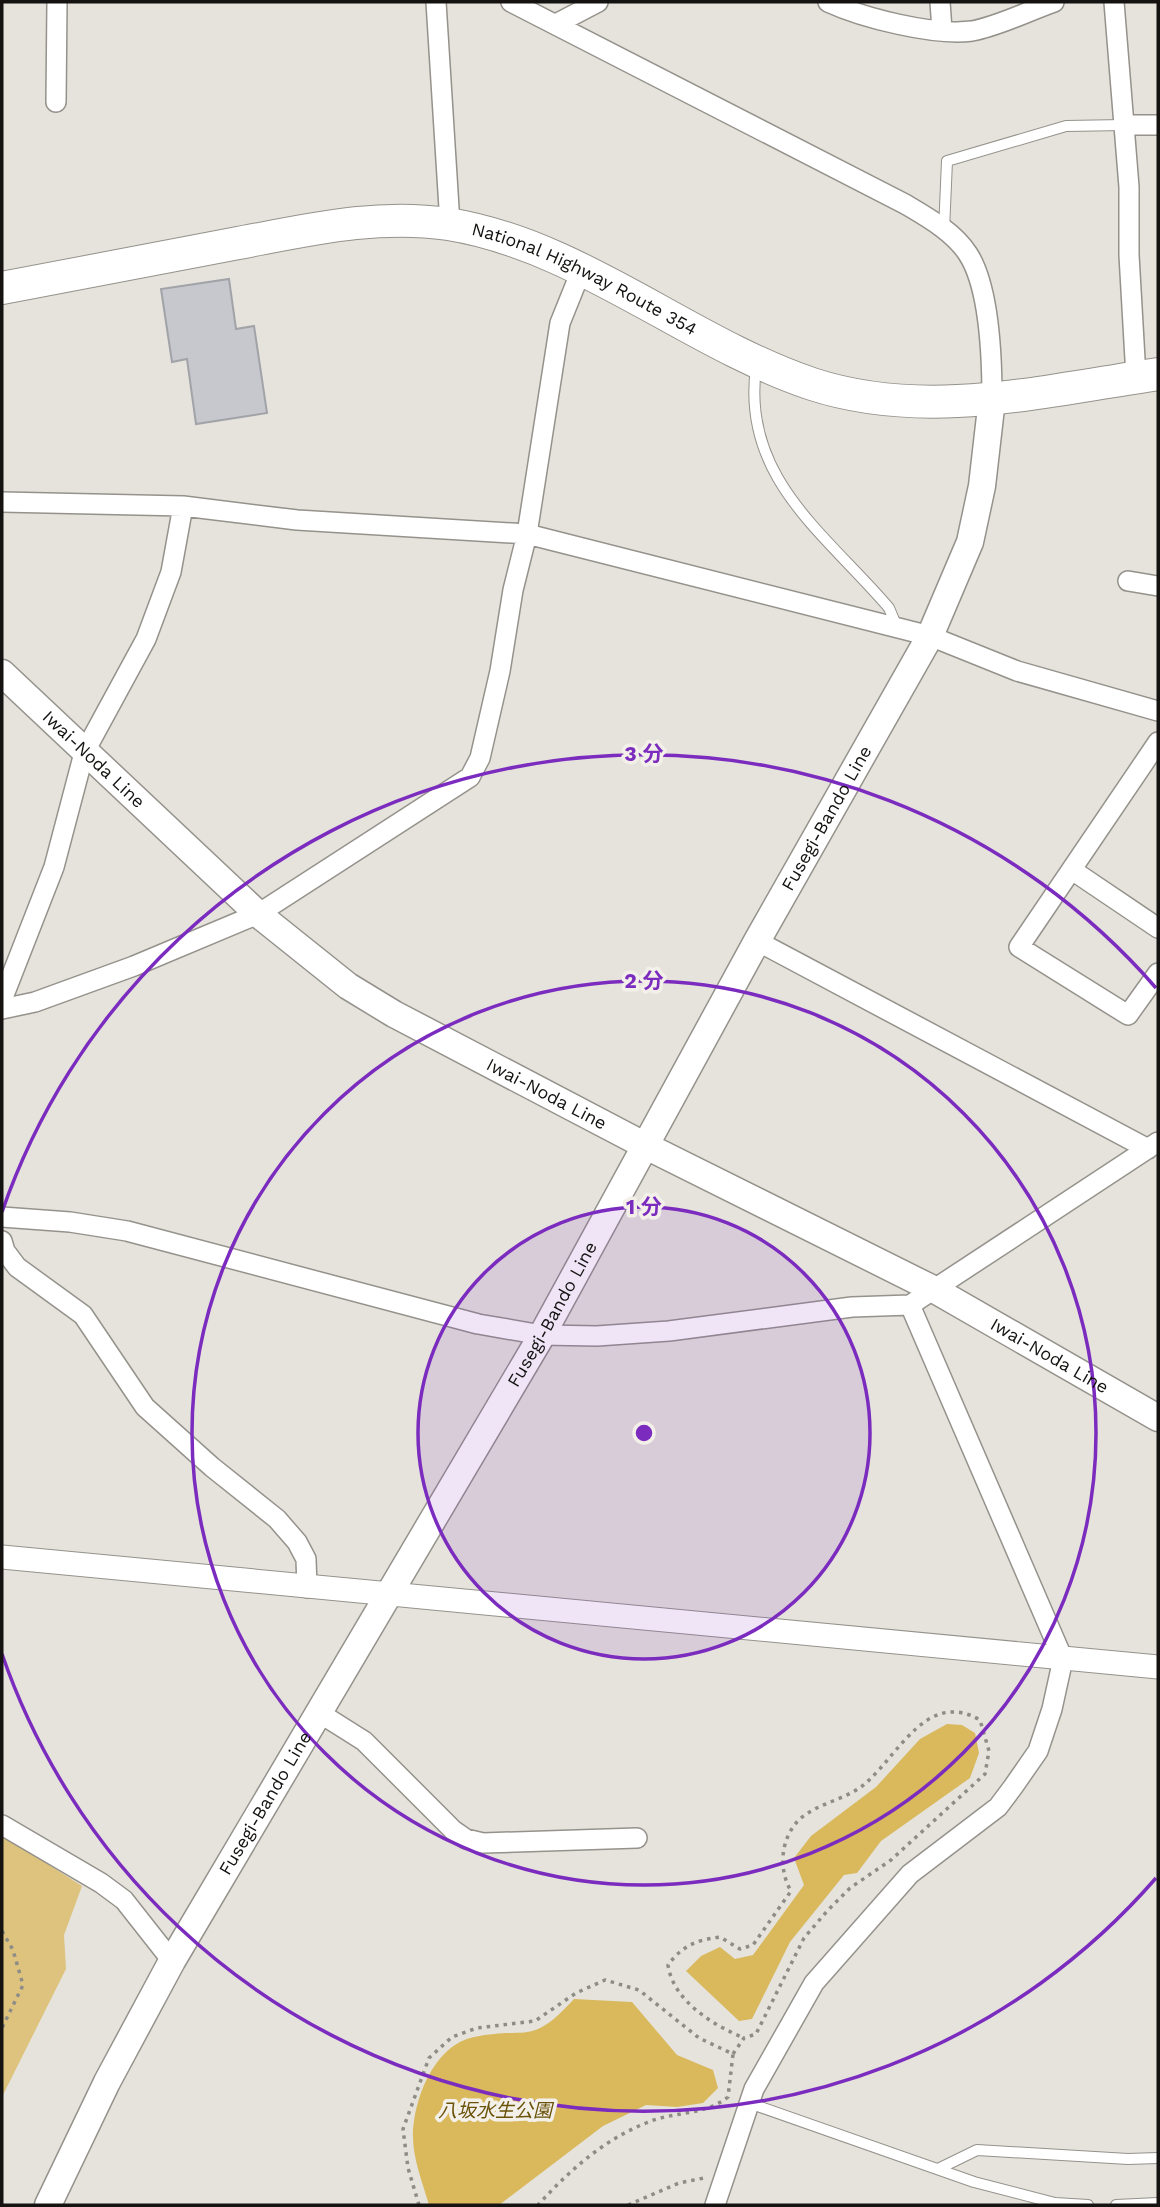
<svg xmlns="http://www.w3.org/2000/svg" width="1160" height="2207" font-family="'Work Sans','Noto Sans JP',sans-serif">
<rect width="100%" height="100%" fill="#e5e3dc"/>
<path fill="#dec37e" d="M2 1835 82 1886 64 1935 66 1969 2 2097Z"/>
<path fill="#dab85c" d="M947 1724 962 1725 975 1733 979 1753 970 1778 881 1841 857 1873 844 1875 790 1942 752 2019 739 2021 686 1971 701 1956 720 1947 735 1959 753 1955 804 1885 794 1858 811 1836 876 1787 920 1739Z
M574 1999 632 2002 677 2055 713 2070 718 2088 703 2103 677 2107 646 2105 603 2126 499 2205H429C423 2184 413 2159 413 2137 413 2100 434 2045 474 2037 529 2026 530 2047 574 1999Z"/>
<path fill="#c7c7ce" stroke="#a2a3a9" stroke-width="2" d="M229 279 236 329 254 326 267 413 196 424 187 359 172 362 161 289Z"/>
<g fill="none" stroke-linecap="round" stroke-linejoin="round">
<defs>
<path id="service" d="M944 230 947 161 1066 126 1124 125
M756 368C741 478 826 534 889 608L897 627
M749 2103 974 2182 1055 2203 1088 2205
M938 2169 977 2150 1128 2159 1158 2158
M1116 2205 1158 2203"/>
<path id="minor" d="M436 2 450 224
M511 2 905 204C927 217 954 232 968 254 990 288 992 360 992 399
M828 2C863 18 934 36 972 31 999 26 1028 11 1054 2
M940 2 942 30
M1114 2 1129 187V255L1136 377
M556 24 598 2
M56 102 57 2
M1124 125H1158
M2 502 183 506 297 520 527 534 930 636 1017 671 1158 711
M1128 581 1158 586
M1158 742 1019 947 1128 1015 1158 973
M1072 870 1158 928
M757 941 1148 1149
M2 1000 54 867 84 753 146 639 171 572 183 506
M2 1009 35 1002 134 966 258 914 470 777 480 758 500 671 513 590 527 534 560 323 581 271
M2 1217 70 1222 127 1231 478 1324 542 1335 597 1336 669 1331 852 1307 910 1305 1158 1142
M2 1241 5 1251 17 1267 83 1315 145 1407 212 1467 277 1519 297 1542 306 1559 307 1588
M318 1712 364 1741 453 1830 466 1839 483 1843 637 1838
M2 1825 101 1883 124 1900 172 1961
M715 2205 754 2089 814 1983 910 1874 998 1807 1013 1787 1038 1751 1052 1709 1063 1659 910 1305"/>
<path id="tertiary" d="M2 1557 1158 1667"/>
<g id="secondary">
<path id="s1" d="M2 673 258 914 348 986 394 1014 644 1145 935 1290 1158 1418"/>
<path id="s2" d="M48 2205 107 2082 172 1961 542 1335 757 941 930 636 970 542 982 486 992 399"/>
</g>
<g id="trunk">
<path id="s3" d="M2 288C79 273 156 259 233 244 304 231 375 213 448 224 580 245 687 342 812 384 925 421 1044 391 1158 374"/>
</g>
</defs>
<use href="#service" stroke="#95928c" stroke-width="12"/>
<use href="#minor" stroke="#95928c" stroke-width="22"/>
<use href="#tertiary" stroke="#95928c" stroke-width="25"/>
<use href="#secondary" stroke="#95928c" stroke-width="29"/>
<use href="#trunk" stroke="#95928c" stroke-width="34"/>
<path stroke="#8e8c87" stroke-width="3.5" stroke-dasharray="3.5 5" stroke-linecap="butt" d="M2 1931 13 1950 23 1985 2 2028
M733 2054 744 2038 756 2034 804 1938 828 1910 850 1888 891 1860 985 1774 989 1751 980 1720C928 1690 901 1751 867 1782 849 1799 820 1802 801 1818 780 1837 778 1869 791 1891L753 1945 740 1949 720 1937C696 1940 682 1946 668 1965 673 2001 713 2025 744 2038
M419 2205 408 2168 403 2129 429 2058 452 2037 477 2028 535 2021 576 1993 605 1980 639 1990 699 2038 733 2054 728 2097C704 2116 673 2111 646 2123 603 2140 568 2172 538 2205
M628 2205 679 2183 704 2178"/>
<use href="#service" stroke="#fff" stroke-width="10"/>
<use href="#minor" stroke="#fff" stroke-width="19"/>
<use href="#tertiary" stroke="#fff" stroke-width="23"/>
<use href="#secondary" stroke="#fff" stroke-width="26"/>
<use href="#trunk" stroke="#fff" stroke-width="32"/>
</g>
<circle cx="644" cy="1433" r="226" fill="#7b2cbf" fill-opacity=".12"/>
<g fill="none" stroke="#7b2cbf" stroke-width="3.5">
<circle cx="644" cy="1433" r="226"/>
<circle cx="644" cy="1433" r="452"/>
<path d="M1156 1878A679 679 0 0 1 2 1654M2 1212A679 679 0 0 1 1156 988"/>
</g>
<g text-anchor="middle" stroke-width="7" stroke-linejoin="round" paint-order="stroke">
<g font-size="18" fill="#141311" stroke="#f3f0e9">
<text dy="6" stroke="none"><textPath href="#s3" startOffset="600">National Highway Route 354</textPath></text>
<text dy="6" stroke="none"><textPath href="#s1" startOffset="126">Iwai-Noda Line</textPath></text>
<text dy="6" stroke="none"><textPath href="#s2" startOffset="1591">Fusegi-Bando Line</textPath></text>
<text dy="6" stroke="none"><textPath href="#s1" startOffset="693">Iwai-Noda Line</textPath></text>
<text dy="6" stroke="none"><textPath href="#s2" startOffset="1024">Fusegi-Bando Line</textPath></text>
<text dy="6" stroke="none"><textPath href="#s1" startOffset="1260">Iwai-Noda Line</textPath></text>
<text dy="6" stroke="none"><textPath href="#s2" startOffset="457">Fusegi-Bando Line</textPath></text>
</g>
<g font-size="19" font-style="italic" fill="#6a5309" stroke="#f3f0e9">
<text x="495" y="2117">八坂水生公園</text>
</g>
</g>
<circle cx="644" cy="1433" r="10" fill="#7b2cbf" stroke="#f3f0e9" stroke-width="3.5"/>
<g font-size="21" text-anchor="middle" font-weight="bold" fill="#7b2cbf" stroke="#f3f0e9" stroke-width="7" stroke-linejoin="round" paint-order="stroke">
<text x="644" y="761">3 分</text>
<text x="644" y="988">2 分</text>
<text x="644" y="1214">1 分</text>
</g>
<rect width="1160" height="2207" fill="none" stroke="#141311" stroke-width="7"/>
</svg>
